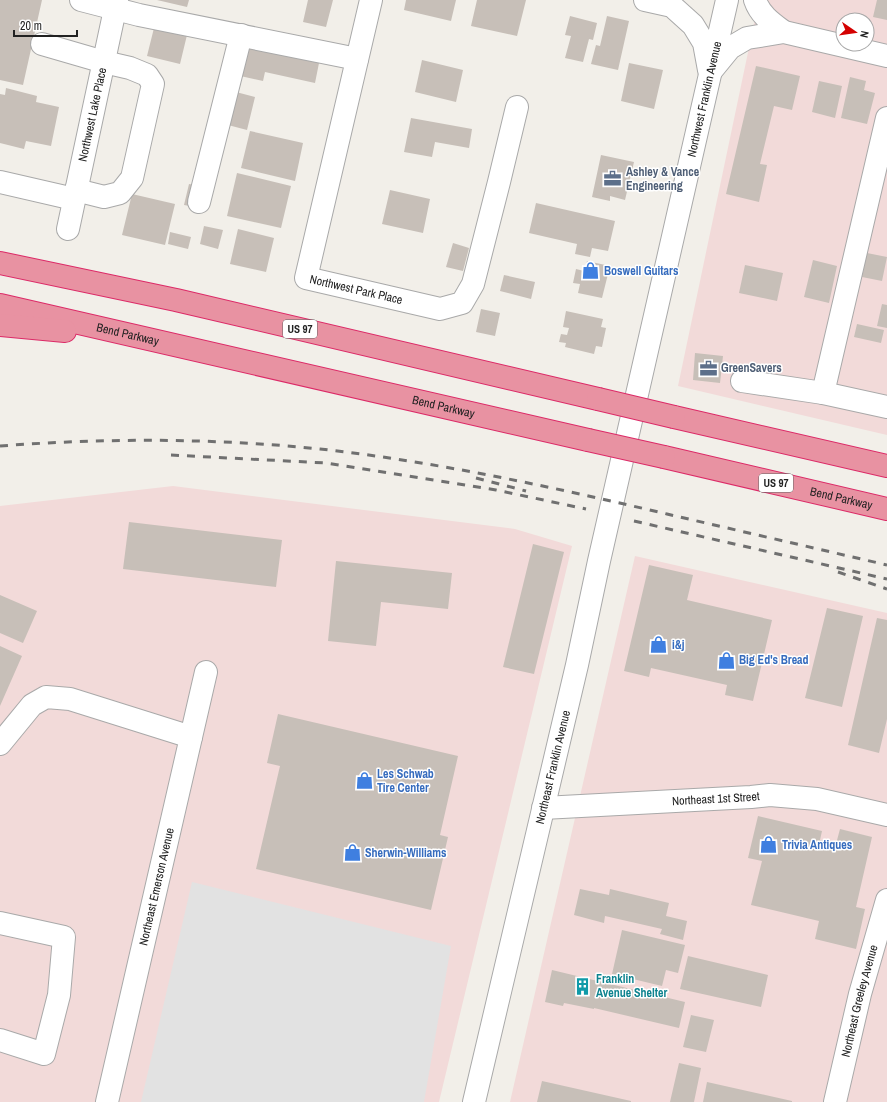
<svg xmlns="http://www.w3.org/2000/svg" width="887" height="1102" font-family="'Archivo Narrow',sans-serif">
<rect width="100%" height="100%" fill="#f2efe9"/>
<path fill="#f2dad9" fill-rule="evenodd" d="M759 0H887V435L678 386ZM843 20H867V44H843Z
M173 486 515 529 572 546 439 1102H0V506Z
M635 556 887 613V1102H510Z"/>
<path fill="#e2e2e2" d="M192 882 451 946 424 1102H141Z"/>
<path fill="#c7bfb8" d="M0 0H42L23 85 0 80Z
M157 0H189L187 7Z
M308 0H333L326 27 303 22Z
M406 0H456L451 21 404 10Z
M477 0H526L517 36 471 26Z
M877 0H887V20L873 17Z
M570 16 597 23 593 40 589 39 583 62 565 58 571 36 565 35Z
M607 16 629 21 618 70 591 64 596 45 600 46Z
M154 28 187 35 180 64 147 56Z
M244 41 320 58 315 83 265 72 263 81 236 75Z
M422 60 463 70 456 102 415 92Z
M629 63 663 70 654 109 621 101Z
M756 66 800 76 792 110 774 106 760 164 767 165 759 202 726 194Z
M850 77 866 81 864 90 875 93 867 124 841 118Z
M819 81 842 86 835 118 812 112Z
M6 88 37 96 36 102 59 107 51 146 26 141 24 149 0 143V94L5 95Z
M236 92 255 97 247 130 228 125Z
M411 118 472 129 469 148 435 142 432 157 404 152Z
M250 131 303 143 295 181 241 168Z
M601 155 634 162 625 200 610 196V201L592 197Z
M237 173 291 186 281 228 227 216Z
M189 184 200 186 195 207 184 205Z
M390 190 430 199 423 233 382 224Z
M132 194 175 204 165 245 122 235Z
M536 203 615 221 608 251 592 248 590 257 575 254 577 244 529 233Z
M204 226 223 230 218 249 200 244Z
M238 229 274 238 266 272 230 264Z
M170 232 191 237 188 249 168 244Z
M453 243 469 248 463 271 446 267Z
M867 253 887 257 882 281 862 277Z
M813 260 837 266 829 303 804 297Z
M587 261 610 266 602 298 578 293 580 284 573 283 576 269 584 271Z
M745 265 783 273 777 301 739 293Z
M504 275 535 282 531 299 500 291Z
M882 304 887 305V328L877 326Z
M481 309 500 313 495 336 476 332Z
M566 311 603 319 601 327 606 328 602 347 596 346 594 354 565 347 566 343 559 342 561 334 567 335 569 328 563 327Z
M857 324 884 330 881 343 854 337Z
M695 353 723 356 720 383 693 380Z
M129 522 282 540 276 587 123 569Z
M533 544 564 552 534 674 503 667Z
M336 561 452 573 448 609 381 602 376 646 328 641Z
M649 565 693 575 687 600 772 620 753 701 725 695 727 685 651 668 649 677 624 671Z
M0 595 37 611 23 643 0 633Z
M827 608 863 616 842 707 805 698Z
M877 618 887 620V719L879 753 848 745Z
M0 646 22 656 0 706Z
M278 714 458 756 440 835 448 837 431 910 256 869 280 766 267 763Z
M758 816 822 831 820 840 836 844 840 829 872 837 856 907 865 909 856 949 815 939 819 921 751 905 762 861 748 858Z
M580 889 609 895 610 889 669 903 666 916 687 921 683 940 660 934 662 929 605 916 604 923 574 915Z
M622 930 685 945 678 973 666 970 662 986 612 974Z
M688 956 768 975 761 1007 680 989Z
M552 970 685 1002 679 1028 594 1008V1009L564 1003 563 1006 545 1002Z
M691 1015 714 1020 706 1052 683 1047Z
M679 1063 701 1068 694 1102H670Z
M542 1081 631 1101V1102H537Z
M707 1082 792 1101V1102H703Z"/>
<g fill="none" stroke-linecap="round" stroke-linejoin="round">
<defs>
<g id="minor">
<path d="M81 0 139 15 357 59"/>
<path id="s1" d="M371 0 306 278 440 309 462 303 473 284 499 182 517 107"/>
<path d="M645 0 672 6 693 25 704 43 709 70"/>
<path d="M755 0C760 15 772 23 784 32"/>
<path d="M42 44 104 62 130 68 147 75 153 84 132 178 120 193 104 197 76 190"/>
<path d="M712 70 730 48 747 38 784 32 887 56"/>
<path d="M0 182 74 199"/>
<path d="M199 202 241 35"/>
<path id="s2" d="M68 229 117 0"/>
<path d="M742 381 823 393 887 407"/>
<path d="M823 393 887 118"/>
<path d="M0 744 32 705 46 697 70 699 191 737"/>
<path id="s3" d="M543 808 751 797 770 795 817 799 887 815"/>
<path d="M0 923 64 937 59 995 44 1054 0 1040"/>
<path id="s4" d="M107 1102 206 672"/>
<path id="s5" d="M474 1102 577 665 599 561 727 0"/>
<path id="s6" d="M835 1102 860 994 887 900"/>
</g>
<g id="highway">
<path d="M0 263 176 300 598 399"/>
<path id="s7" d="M0 305 588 440"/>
<path d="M0 325 65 331"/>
<path d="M674 417 887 466"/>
<path id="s8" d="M664 457 887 509"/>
</g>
</defs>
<use href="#minor" stroke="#a9a9a9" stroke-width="24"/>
<use href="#highway" stroke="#dc2a67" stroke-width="24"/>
<use href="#minor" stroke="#fff" stroke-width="22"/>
<use href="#highway" stroke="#e892a2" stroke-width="22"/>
<path stroke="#707070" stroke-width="3" stroke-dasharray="8 8" stroke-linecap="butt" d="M0 446C106 438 214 438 320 449 438 462 552 487 667 514 740 531 814 548 887 565
M171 455 326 463 496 490 586 509
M476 478 526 491
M634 521 887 579
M838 572 887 589"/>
<defs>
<path id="highway-bridge" d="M598 399 674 417
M588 440 664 457"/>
</defs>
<use href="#highway-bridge" stroke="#dc2a67" stroke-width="24" stroke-linecap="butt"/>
<use href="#highway-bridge" stroke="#e892a2" stroke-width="22"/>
</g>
<defs>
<symbol id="office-bare" viewBox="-9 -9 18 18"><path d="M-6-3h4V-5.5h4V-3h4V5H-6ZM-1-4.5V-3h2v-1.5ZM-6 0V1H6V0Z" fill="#5c6f8a" stroke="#fff" stroke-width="2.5" paint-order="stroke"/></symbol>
<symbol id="shop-bare" viewBox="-9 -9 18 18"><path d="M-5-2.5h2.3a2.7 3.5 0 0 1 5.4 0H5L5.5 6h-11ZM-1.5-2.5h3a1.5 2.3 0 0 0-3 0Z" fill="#3f7fe0" stroke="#fff" stroke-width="2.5" paint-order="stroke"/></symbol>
<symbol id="building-bare" viewBox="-9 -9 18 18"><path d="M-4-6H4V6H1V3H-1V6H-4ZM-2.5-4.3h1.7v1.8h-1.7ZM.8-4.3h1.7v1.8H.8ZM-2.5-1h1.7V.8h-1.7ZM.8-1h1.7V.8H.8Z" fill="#0f9aa8" stroke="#fff" stroke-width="2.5" paint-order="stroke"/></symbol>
</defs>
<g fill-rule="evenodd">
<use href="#office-bare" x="600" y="166" width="25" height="25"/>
<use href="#shop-bare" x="578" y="258" width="25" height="25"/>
<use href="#office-bare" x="696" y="356" width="25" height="25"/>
<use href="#shop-bare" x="646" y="632" width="25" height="25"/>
<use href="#shop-bare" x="714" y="648" width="25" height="25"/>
<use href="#shop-bare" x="352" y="768" width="25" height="25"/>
<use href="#shop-bare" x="756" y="832" width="25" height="25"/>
<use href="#shop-bare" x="340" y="840" width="25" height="25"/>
<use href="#building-bare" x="570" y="974" width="25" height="25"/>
</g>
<g text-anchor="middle" stroke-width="3" stroke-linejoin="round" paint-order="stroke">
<g fill="#fff" stroke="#646464" stroke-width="1">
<rect x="283" y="320" width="34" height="18" rx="3"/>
<rect x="759" y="474" width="34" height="18" rx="3"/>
</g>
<g font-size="11" font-weight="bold" fill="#222">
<text x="300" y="333">US 97</text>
<text x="776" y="487">US 97</text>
</g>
<g font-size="12" fill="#222" stroke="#fff">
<text dy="4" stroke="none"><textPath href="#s5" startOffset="1029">Northwest Franklin Avenue</textPath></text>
<text dy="4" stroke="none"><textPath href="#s2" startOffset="117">Northwest Lake Place</textPath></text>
<text dy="4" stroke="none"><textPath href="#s1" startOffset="337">Northwest Park Place</textPath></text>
<text dy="4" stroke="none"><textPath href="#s7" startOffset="131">Bend Parkway</textPath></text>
<text dy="4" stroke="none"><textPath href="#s7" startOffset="455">Bend Parkway</textPath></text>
<text dy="4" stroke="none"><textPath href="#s8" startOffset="182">Bend Parkway</textPath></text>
<text dy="4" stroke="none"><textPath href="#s5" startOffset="344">Northeast Franklin Avenue</textPath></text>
<text dy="4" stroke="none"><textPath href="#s3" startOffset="173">Northeast 1st Street</textPath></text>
<text dy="4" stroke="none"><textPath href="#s4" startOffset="221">Northeast Emerson Avenue</textPath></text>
<text dy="4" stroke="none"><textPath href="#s6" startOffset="104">Northeast Greeley Avenue</textPath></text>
</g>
<g font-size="12" font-weight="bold" fill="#4e5e75" stroke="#fff" text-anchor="start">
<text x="626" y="176">Ashley &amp; Vance<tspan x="626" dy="14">Engineering</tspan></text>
<text x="721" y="372">GreenSavers</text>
</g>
<g font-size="12" font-weight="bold" fill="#366cbe" stroke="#fff" text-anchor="start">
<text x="604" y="275">Boswell Guitars</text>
<text x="672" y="649">i&amp;j</text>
<text x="739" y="664">Big Ed's Bread</text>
<text x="377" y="778">Les Schwab<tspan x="377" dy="14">Tire Center</tspan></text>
<text x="782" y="849">Trivia Antiques</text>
<text x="365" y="857">Sherwin-Williams</text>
</g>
<g font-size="12" font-weight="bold" fill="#0d838f" stroke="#fff" text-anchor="start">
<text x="596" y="983">Franklin<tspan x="596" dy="14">Avenue Shelter</tspan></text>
</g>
</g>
<g transform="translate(855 32) rotate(103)"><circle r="19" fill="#ffffff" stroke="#a7a7a7"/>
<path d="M0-3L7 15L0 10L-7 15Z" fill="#d40000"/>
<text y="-6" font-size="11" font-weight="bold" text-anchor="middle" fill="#222222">N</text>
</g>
<path d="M14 30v6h63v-6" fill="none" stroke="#222222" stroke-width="2"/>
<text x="20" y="30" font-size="12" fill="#222222" stroke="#ffffff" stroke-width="3" paint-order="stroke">20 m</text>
</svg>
